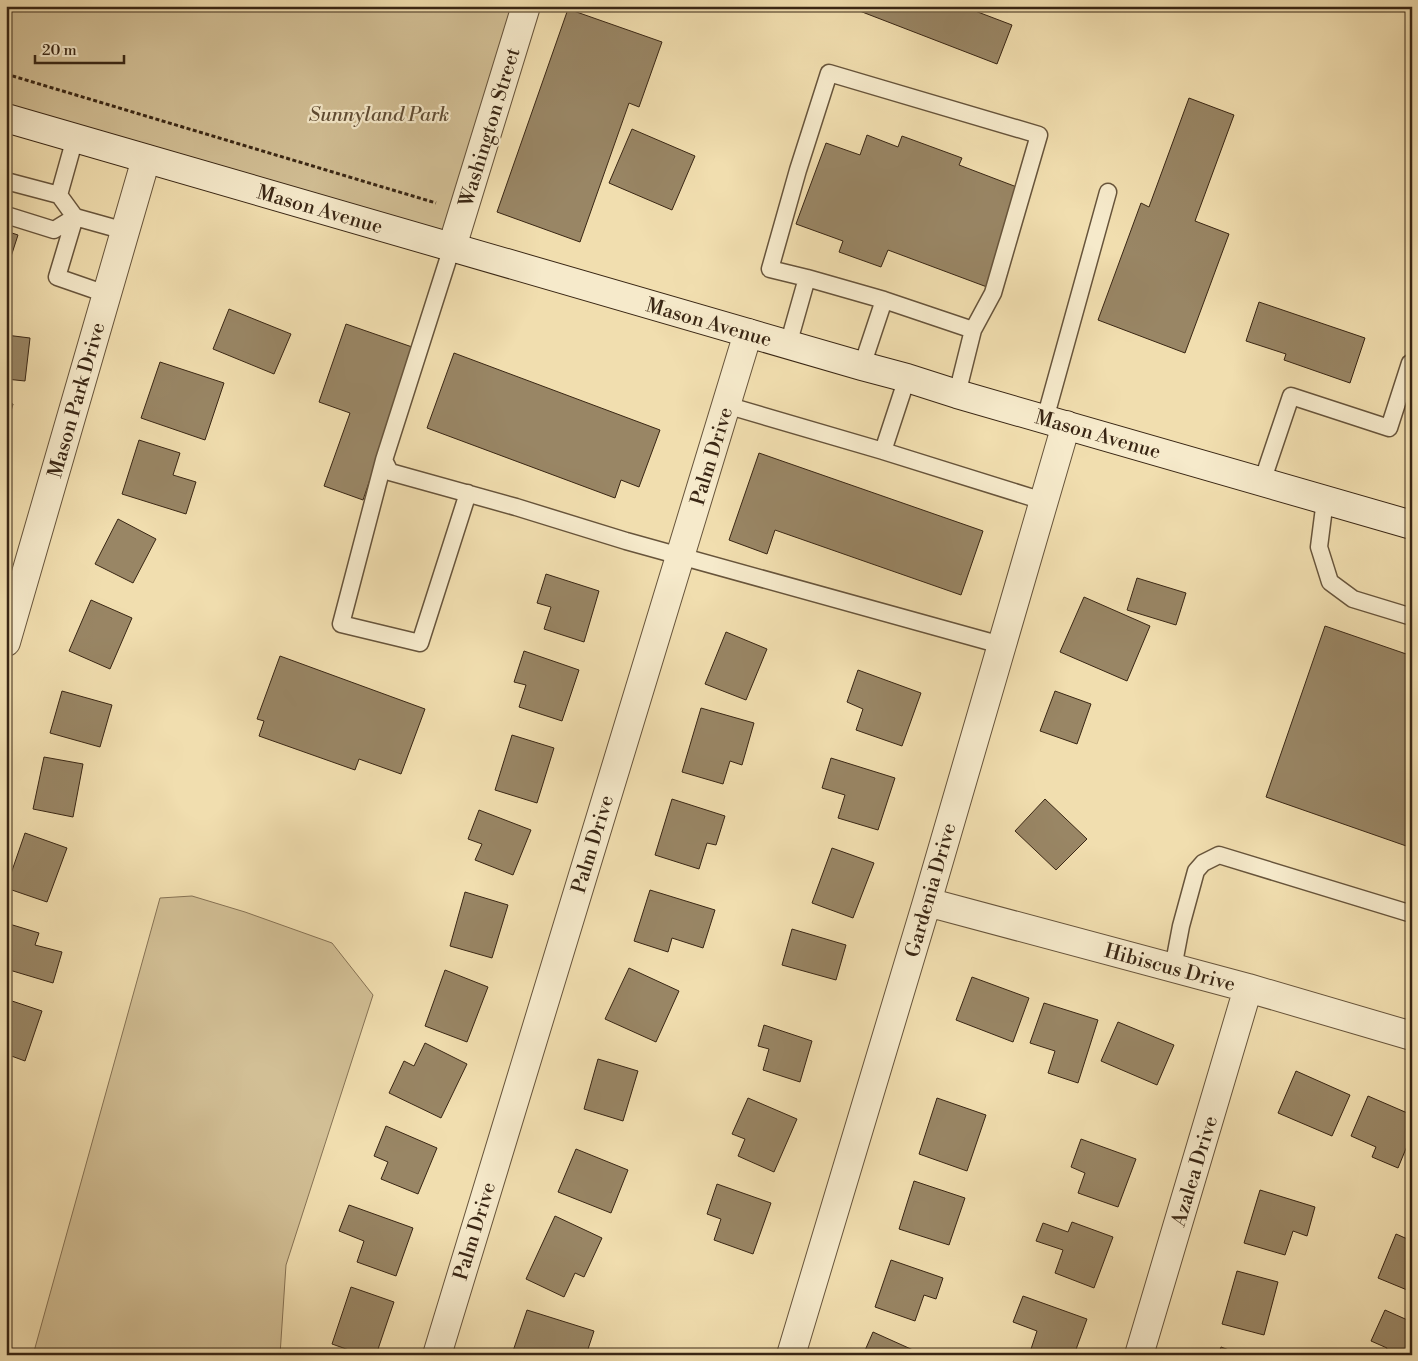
<svg xmlns="http://www.w3.org/2000/svg" width="1418" height="1361" font-family="'Libre Bodoni',serif">
<rect width="100%" height="100%" fill="#f1deaf"/>
<filter id="stains"><feTurbulence type="fractalNoise" baseFrequency=".004" numOctaves="4"/><feColorMatrix values="0 0 0 0 .2 0 0 0 0 .09 0 0 0 0 .02 0 0 0 .5 -.17"/></filter>
<radialGradient id="worn" r=".72"><stop offset=".6" stop-color="#630" stop-opacity="0"/><stop offset="1" stop-color="#630" stop-opacity=".3"/></radialGradient>
<path fill="#d2bf95" stroke="#867254" d="M6 6H526L452 247 6 118Z
M192 896 245 912 332 943 373 995 286 1265 280 1355H33L160 898Z"/>
<path fill="#998665" stroke="#392614" d="M858 6H962L1012 25 997 64 857 10Z
M568 9 662 42 639 107 629 103 580 242 497 212Z
M1189 98 1234 115 1195 221 1229 234 1185 353 1098 320 1141 203 1149 207Z
M632 129 695 156 672 210 609 183Z
M867 135 898 147 902 136 962 158 959 165 1022 189 987 287 888 250 881 267 839 252 843 241 796 224 826 143 860 155Z
M6 231 18 235 6 272Z
M1259 302 1365 338 1350 383 1284 360 1286 354 1246 341Z
M229 309 291 334 274 374 213 349Z
M346 324 415 348 363 500 324 486 350 413 319 402Z
M6 335 30 338 25 381 6 379Z
M454 353 660 430 639 487 621 480 615 498 427 428Z
M160 362 224 383 205 440 141 418Z
M6 402 13 404 6 429Z
M139 440 180 453 173 475 196 482 186 514 122 494Z
M759 453 983 531 961 595 775 530 767 554 729 540Z
M118 519 156 539 133 583 95 564Z
M546 574 599 591 584 642 544 629 551 607 537 603Z
M1137 578 1186 593 1176 625 1127 610Z
M1084 597 1150 626 1127 681 1060 652Z
M91 600 132 618 110 669 69 651Z
M1325 626 1412 656V848L1266 797Z
M726 632 767 649 746 700 705 684Z
M524 651 579 670 562 721 519 707 526 685 514 682Z
M280 656 425 709 401 774 359 759 355 770 259 736 264 721 257 719Z
M858 670 921 693 902 746 856 730 863 709 847 702Z
M62 691 112 705 100 747 50 733Z
M1055 691 1091 704 1077 744 1040 731Z
M701 708 754 723 742 765 730 761 723 784 682 772Z
M512 735 554 748 537 803 495 790Z
M44 757 83 764 73 817 33 809Z
M831 758 895 778 878 830 838 818 845 795 822 788Z
M672 799 725 816 716 845 707 843 699 869 655 855Z
M1045 799 1087 839 1056 870 1015 831Z
M479 810 531 830 513 875 475 860 482 844 468 839Z
M25 833 67 848 47 902 6 888Z
M832 848 874 863 853 918 812 903Z
M650 890 715 910 703 948 672 938 668 952 634 941Z
M465 892 508 905 492 958 450 946Z
M6 923 39 933 35 945 62 952 53 983 6 969Z
M792 929 846 945 836 980 782 965Z
M629 968 679 991 656 1042 605 1019Z
M445 970 488 987 467 1042 425 1026Z
M972 977 1029 998 1013 1042 956 1020Z
M6 999 42 1011 25 1061 6 1054Z
M1044 1003 1098 1020 1078 1083 1048 1073 1055 1051 1030 1043Z
M1118 1022 1174 1045 1157 1085 1101 1061Z
M764 1025 812 1041 800 1082 763 1070 769 1049 758 1046Z
M425 1043 467 1064 441 1118 389 1093 404 1061 414 1066Z
M598 1059 638 1071 623 1121 584 1109Z
M1296 1071 1350 1095 1332 1136 1278 1113Z
M1368 1096 1412 1115V1134L1398 1168 1372 1157 1376 1147 1351 1136Z
M748 1098 797 1119 774 1172 738 1156 745 1139 732 1134Z
M937 1098 986 1115 967 1171 919 1154Z
M386 1126 437 1148 418 1194 381 1179 388 1162 374 1156Z
M1081 1139 1136 1159 1118 1207 1078 1193 1085 1173 1071 1167Z
M576 1149 628 1170 611 1213 558 1192Z
M914 1181 965 1198 949 1245 899 1229Z
M717 1184 771 1203 753 1254 714 1240 721 1219 707 1214Z
M1260 1190 1315 1207 1307 1236 1293 1231 1285 1255 1244 1243Z
M349 1205 413 1228 396 1276 357 1262 364 1241 339 1231Z
M555 1216 602 1238 584 1277 575 1273 564 1297 526 1279Z
M1072 1222 1113 1237 1094 1288 1055 1273 1063 1250 1036 1241 1043 1223 1068 1232Z
M1396 1234 1412 1241V1292L1378 1278Z
M891 1260 943 1278 936 1299 924 1295 915 1321 875 1307Z
M1237 1271 1278 1282 1264 1335 1222 1324Z
M351 1287 394 1302 376 1355H363L332 1344Z
M1023 1296 1087 1319 1074 1355H1038L1030 1352 1037 1331 1013 1322Z
M527 1310 594 1331 586 1355H525L513 1351Z
M1385 1310 1412 1322V1355H1384L1387 1348 1371 1341Z
M873 1332 922 1354V1355H863Z
M1221 1347 1242 1355H1218Z"/>
<g fill="none" stroke-linecap="round" stroke-linejoin="round">
<defs>
<path id="service" d="M6 181 59 195 75 217 125 231
M59 195 75 138
M6 215 54 230 75 217
M75 217 57 277 106 294
M452 247 384 460 390 472 516 507 626 541 1001 645
M807 278 884 300
M788 345 807 278 770 269 798 170 829 73 1039 135 993 293 973 330 957 394
M862 366 884 300 973 330
M907 378 883 451 1043 501
M726 405 883 451
M1045 419 1108 192
M384 460 341 624 420 643 468 493
M1262 482 1291 396 1389 428 1410 363
M1325 500 1319 547 1330 582 1353 599 1412 617
M1173 968 1181 926 1196 871 1203 863 1219 855 1412 914"/>
<path id="minor" d="M6 642 146 159
M927 902 1248 988 1412 1036
M437 1355 748 333
M791 1355 927 902 1066 425
M1139 1355 1248 988"/>
<path id="tertiary" d="M452 247 526 6"/>
<path id="secondary" d="M6 118 862 366 907 378 957 394 1412 525"/>
</defs>
<use href="#service" stroke="#67543b" stroke-width="19"/>
<use href="#minor" stroke="#67543b" stroke-width="30"/>
<use href="#tertiary" stroke="#67543b" stroke-width="30"/>
<use href="#secondary" stroke="#392614" stroke-width="30"/>
<path stroke="#392614" stroke-width="3" stroke-dasharray="4 2.5" stroke-linecap="butt" d="M6 74 436 203"/>
<use href="#service" stroke="#f6eacb" stroke-width="16"/>
<use href="#minor" stroke="#f6eacb" stroke-width="28"/>
<use href="#tertiary" stroke="#f6eacb" stroke-width="28"/>
<use href="#secondary" stroke="#f6eacb" stroke-width="28"/>
</g>
<g text-anchor="middle" stroke-width="4.5" stroke-linejoin="round" paint-order="stroke">
<g font-size="20" font-style="italic" fill="#5f4c34" stroke="#f6eacb">
<text x="379" y="121">Sunnyland Park</text>
</g>
<g font-size="20" fill="#392614" stroke="#f6eacb">
<text transform="translate(489 127) rotate(-73)" y="7">Washington Street</text>
<text transform="translate(320 209) rotate(16)" y="7">Mason Avenue</text>
<text transform="translate(709 322) rotate(16)" y="7">Mason Avenue</text>
<text transform="translate(76 400) rotate(-74)" y="7">Mason Park Drive</text>
<text transform="translate(1098 434) rotate(16)" y="7">Mason Avenue</text>
<text transform="translate(711 456) rotate(-73)" y="7">Palm Drive</text>
<text transform="translate(592 844) rotate(-73)" y="7">Palm Drive</text>
<text transform="translate(930 890) rotate(-74)" y="7">Gardenia Drive</text>
<text transform="translate(1170 967) rotate(15)" y="7">Hibiscus Drive</text>
<text transform="translate(1194 1171) rotate(-73)" y="7">Azalea Drive</text>
<text transform="translate(474 1231) rotate(-73)" y="7">Palm Drive</text>
</g>
</g>
<rect width="1418" height="1361" fill="none" stroke="#f1deaf" stroke-width="25"/>
<rect x="8" y="8" width="1403" height="1346" fill="none" stroke="#392614" stroke-width="2.5"/>
<rect x="12" y="12" width="1393" height="1336" fill="none" stroke="#392614"/>
<path d="M35 55v8h89v-8" fill="none" stroke="#392614" stroke-width="2.5"/>
<text x="42" y="55" font-size="15" fill="#392614" stroke="#f6eacb" stroke-width="4" paint-order="stroke">20 m</text>
<rect width="100%" height="100%" filter="url(#stains)"/>
<rect width="100%" height="100%" fill="url(#worn)"/>
</svg>
